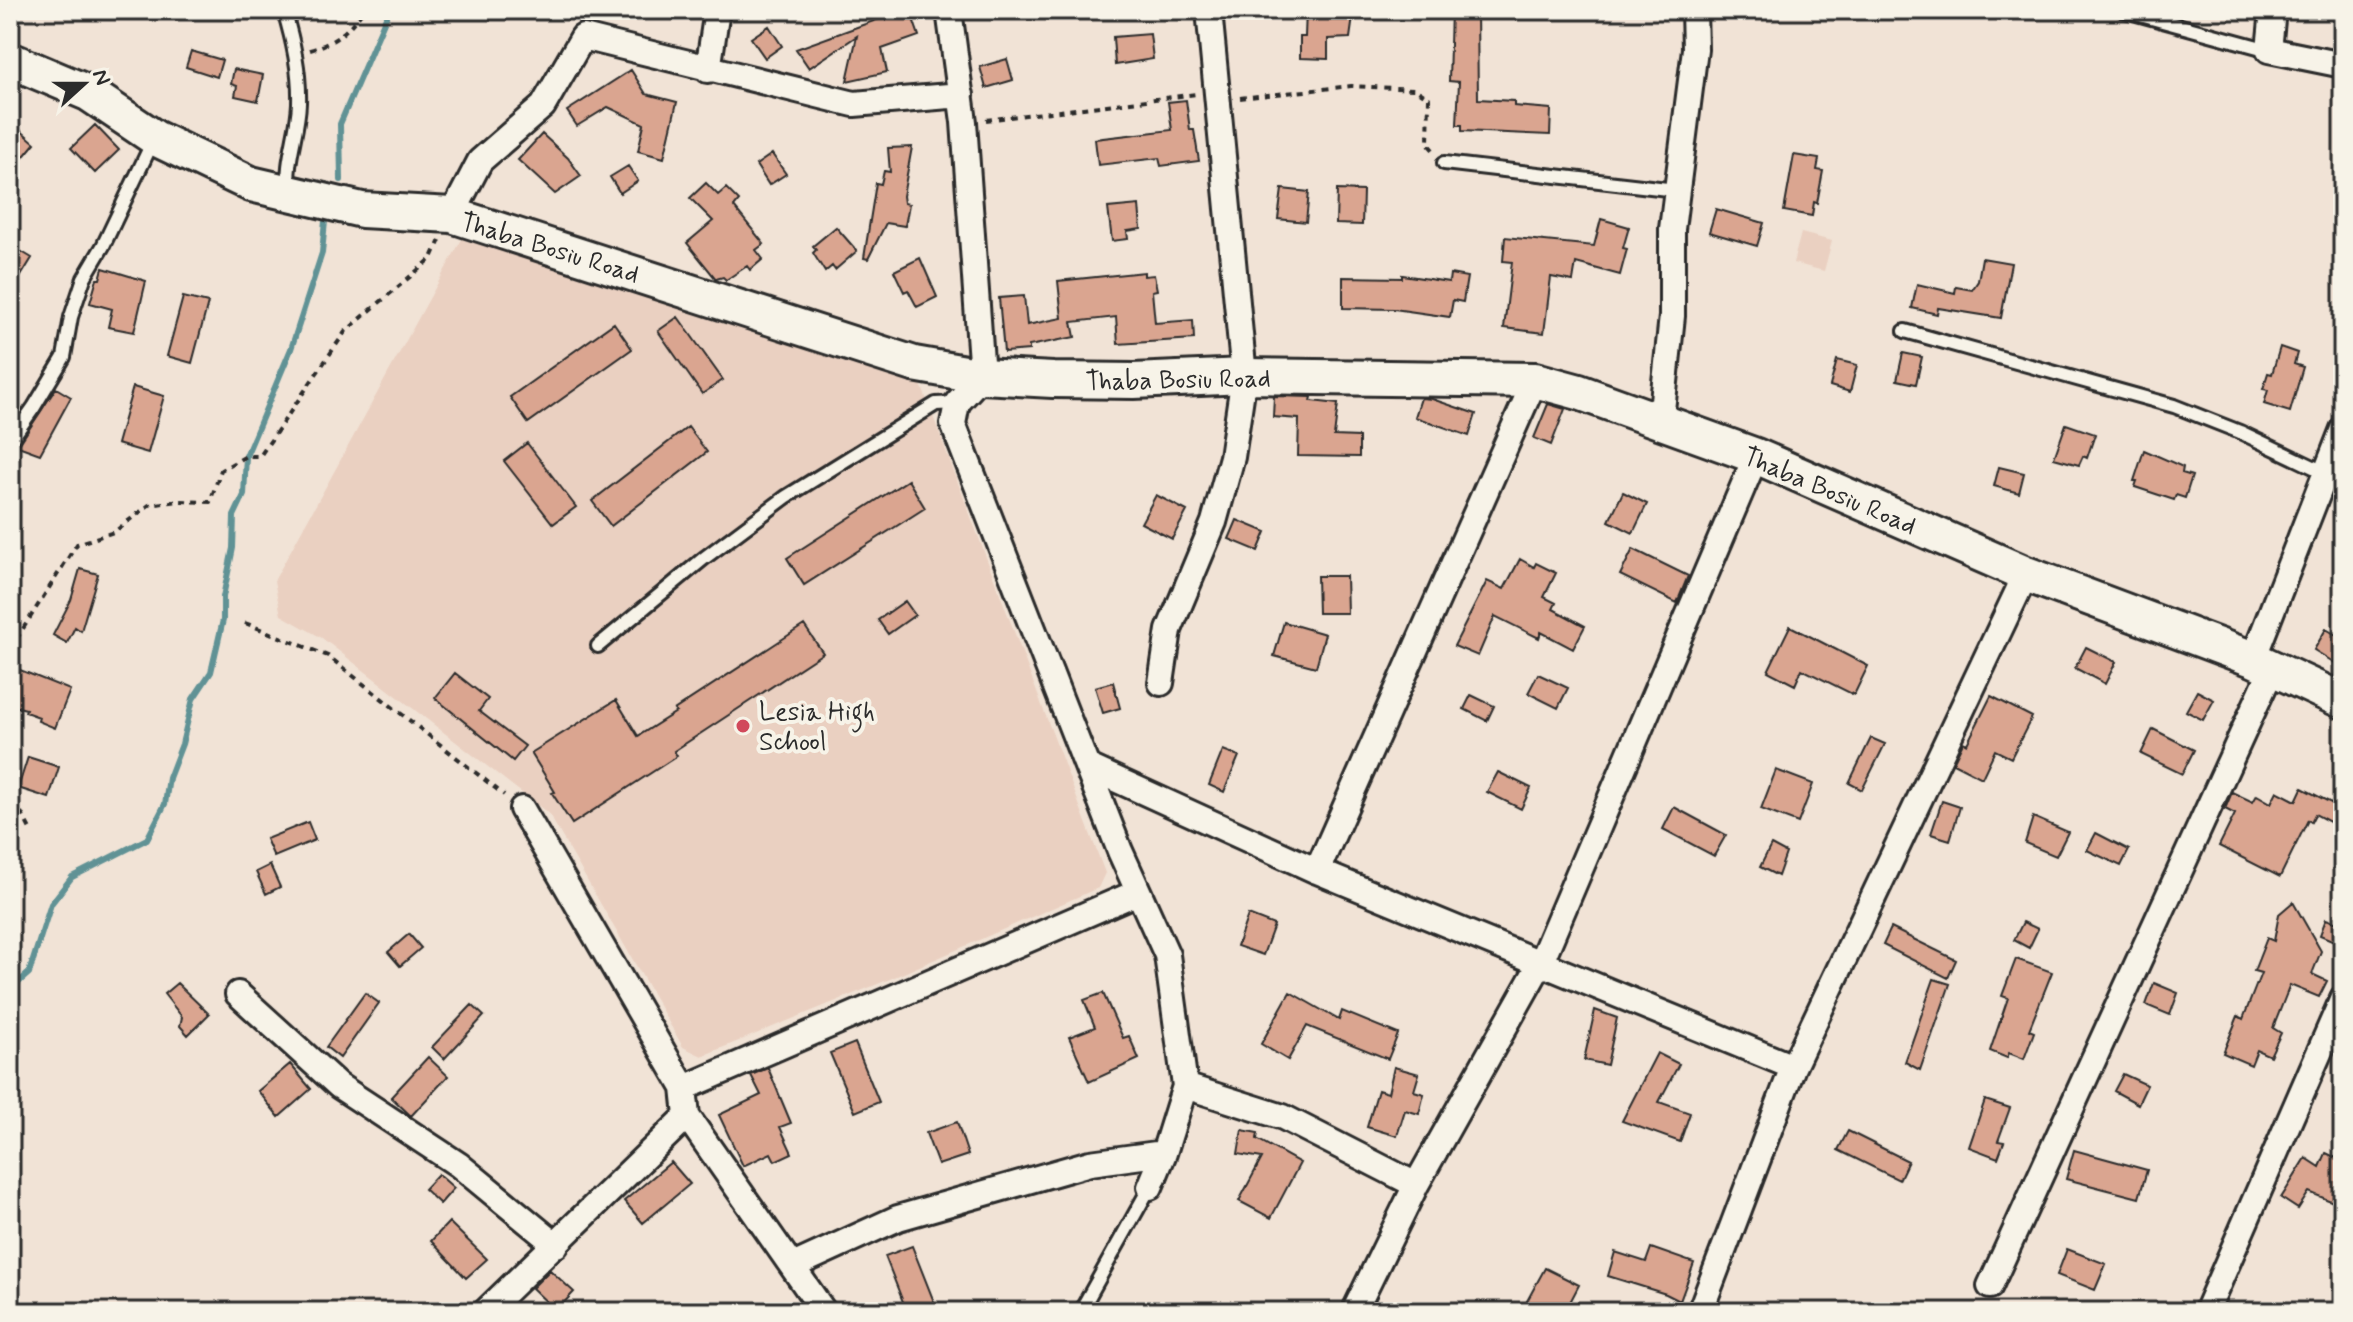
<svg xmlns="http://www.w3.org/2000/svg" width="2353" height="1322" font-family="Mynerve,sans-serif">
<rect width="100%" height="100%" fill="#f1e3d6"/>
<filter id="ink" filterUnits="userSpaceOnUse"><feTurbulence type="fractalNoise" baseFrequency=".0125" numOctaves="2"/><feDisplacementMap in="SourceGraphic" scale="16" xChannelSelector="R" yChannelSelector="G"/><feConvolveMatrix kernelMatrix="1 2 1 2 8 2 1 2 1" color-interpolation-filters="sRGB"/></filter>
<g filter="url(#ink)">
<path fill="#ead0c1" d="M1801 233 1832 241 1824 271 1793 263Z
M462 239 919 379 1105 873 1098 888 890 979 702 1056 683 1047 549 814 322 638 281 615 274 581Z"/>
<g fill="none" stroke-linecap="round" stroke-linejoin="round">
<path stroke="#609295" stroke-width="6" d="M341 180 340 124 389 10
M10 990 29 973 51 904 72 877 147 839 165 804 169 778 182 744 193 699 211 672 223 620V597L233 548 234 516 244 495 246 456 291 349 322 253 325 221"/>
</g>
<path fill="#daa590" stroke="#2b2b2b" stroke-width="2" d="M904 10H910L919 36 882 49 887 72 847 81 857 36 809 68 796 49Z
M1306 10H1354L1350 38 1328 39V59L1300 58V37H1305Z
M1451 10H1477L1478 99 1514 101V106L1551 109 1550 135 1462 131V125H1457L1459 82 1449 81Z
M769 26 782 46 765 58 751 38Z
M1150 34 1153 59 1115 65 1113 37Z
M191 51 222 60 217 77 186 67Z
M1007 59 1013 80 986 88 980 67Z
M234 69 263 75 258 101 235 96 237 86 231 84Z
M631 70 646 94 677 102 664 158 638 151 644 124 608 107 577 126 567 111Z
M1186 100 1190 130H1194L1199 161 1161 166 1159 158 1098 165 1095 139 1172 130 1168 102Z
M10 121 35 143 10 173Z
M95 125 119 150 95 173 71 148Z
M542 134 568 158 581 176 555 194 518 160Z
M912 147 903 196 904 203 909 204 905 226 886 223 868 259 864 258 876 183 881 184 884 171 890 172 888 148Z
M772 154 786 174 769 185 756 165Z
M1794 155 1819 159 1817 170 1823 171 1817 203 1814 202 1812 216 1784 211Z
M628 166 638 181 620 193 610 177Z
M706 183 718 195 726 188 739 201 734 207 764 244 756 250 763 259 750 270 747 266 726 280 723 277 716 279 687 243 713 221 690 198Z
M1282 189 1309 192 1306 222 1278 219Z
M1337 190 1363 191 1362 225 1336 224Z
M1139 205 1141 229 1127 231 1128 239 1112 241 1108 208Z
M1716 209 1764 223 1757 246 1709 232Z
M1601 219 1629 227 1623 248 1627 249 1620 275 1576 263 1573 281 1551 277 1544 333 1504 328 1512 262 1503 261 1505 237 1594 246Z
M836 227 857 251 835 270 832 266 825 272 813 253 816 250 813 246Z
M17 249 32 258 10 294V260Z
M920 258 937 297 917 307 908 290 904 292 894 271Z
M1982 258 2011 263 2001 318 1938 308 1937 314 1912 308 1917 284 1955 293 1956 287 1972 290 1978 281Z
M103 268 146 281 134 332 108 327 112 309 90 303 97 279H100Z
M1144 272V276L1154 275 1157 290 1152 291 1155 323 1193 320 1194 339 1118 344 1116 317 1072 322 1075 337 1029 346V350L1004 352 999 298 1024 296 1027 325 1062 318 1058 281Z
M1450 274 1467 277 1463 302 1453 300 1450 317 1394 309 1343 308V277L1402 278V275L1449 282Z
M183 297 208 303 192 363 167 356Z
M678 317 723 380 702 394 658 331Z
M614 323 632 349 528 423 510 397Z
M2280 347 2297 353 2294 364 2303 367 2290 412 2264 404 2268 390 2263 389 2268 373 2272 374Z
M1903 353 1922 357 1916 384 1897 380Z
M1837 360 1857 365 1850 392 1830 386Z
M133 387 164 396 148 453 117 444Z
M56 388 71 397 40 454 18 446Z
M1274 396 1312 397 1311 401 1338 404 1334 436 1359 437V457L1298 456 1299 419 1273 417Z
M1421 398 1432 399 1476 414 1469 436 1415 417Z
M1548 404 1565 409 1551 445 1534 438Z
M2066 424 2095 434 2087 458 2083 456 2079 465 2054 458Z
M688 427 707 452 611 526 592 501Z
M527 443 576 507 553 524 504 461Z
M2144 450 2183 467 2182 473 2192 476 2185 498 2176 495 2174 500 2135 487 2137 481H2134Z
M1999 467 2024 473 2019 493 1994 486Z
M908 480 925 508 804 585 787 558Z
M1623 492 1647 504 1633 533 1609 521Z
M1156 495 1187 511 1172 539 1141 523Z
M1237 520 1266 532 1258 551 1229 539Z
M1633 549 1688 576 1677 603 1620 575Z
M1520 559 1534 567 1536 563 1556 573 1544 597 1556 603 1553 609 1585 626 1573 649 1541 632 1539 638 1495 616 1478 656 1454 646 1487 581 1504 589Z
M80 569 98 574 81 631 75 627 67 643 53 635 71 600Z
M1317 576H1346L1347 613H1318Z
M905 601 915 615 888 634 878 620Z
M1284 622 1325 634 1316 667 1274 656Z
M804 625 823 653 674 751 677 756 572 824 552 793 555 792 531 753 616 700 638 736 676 712 674 710Z
M1790 626 1868 666 1854 695 1802 669 1795 685 1768 671Z
M2326 629 2343 639V668L2314 650Z
M2086 647 2116 662 2105 684 2075 668Z
M10 666 70 690 55 728 38 721 39 717 25 712 26 709 10 705Z
M455 673 488 699 479 711 525 746 513 761 435 698Z
M1538 674 1568 688 1558 708 1528 693Z
M1113 682 1120 708 1103 713 1095 687Z
M2197 691 2214 700 2203 720 2186 711Z
M1471 695 1494 706 1487 721 1464 709Z
M1991 696 2032 717 2011 758 1995 750 1982 778 1953 763 1963 742 1967 744Z
M2153 729 2194 750 2182 774 2141 754Z
M1871 738 1885 744 1862 790 1849 783Z
M1223 750 1239 756 1224 792 1209 785Z
M28 757 59 767 49 798 18 788Z
M1776 770 1813 784 1798 823 1761 809Z
M1498 772 1531 788 1521 809 1487 792Z
M2302 788 2343 809V829L2315 814 2311 822 2308 820 2280 877 2219 846 2235 814 2225 809 2232 792 2253 802 2257 795 2271 803 2277 791 2296 801Z
M1942 801 1960 807 1950 840 1931 834Z
M1674 807 1726 835 1714 856 1663 829Z
M2033 817 2068 832 2056 856 2025 843Z
M308 822 315 840 274 857 266 839Z
M2096 833 2129 850 2121 866 2087 850Z
M1771 845 1786 853 1778 876 1760 867Z
M270 865 280 887 266 894 256 872Z
M2293 902 2321 951 2312 974 2327 981 2319 997 2290 985 2273 1028 2281 1033 2270 1056 2257 1050 2251 1065 2223 1053 2238 1016 2243 1019 2261 973 2254 971 2267 938 2274 941 2279 914Z
M1248 915 1274 925 1263 955 1237 946Z
M2326 919 2343 925 2339 943 2320 935Z
M2023 922 2038 929 2029 948 2014 940Z
M1891 928 1956 960 1948 978 1883 945Z
M409 934 421 948 400 966 388 952Z
M2016 959 2052 972 2029 1030 2034 1032 2024 1059 2009 1053 2007 1058 1990 1051 2008 998 2002 996Z
M1934 979 1950 984 1920 1070 1905 1062Z
M177 983 209 1014 188 1035 180 1026 182 1017 164 994Z
M2154 983 2178 993 2170 1015 2146 1005Z
M1290 992 1339 1020 1342 1011 1398 1034 1388 1059 1307 1026 1288 1060 1261 1044Z
M365 993 379 1003 340 1058 326 1047Z
M1103 993 1123 1038 1129 1036 1139 1059 1089 1082 1069 1037 1095 1027 1084 1000Z
M472 1005 484 1016 444 1059 432 1047Z
M1595 1010 1617 1018 1607 1065 1584 1060Z
M855 1043 879 1102 855 1112 830 1053Z
M1657 1053 1679 1064 1659 1102 1690 1113 1680 1142 1622 1121Z
M428 1057 448 1076 411 1116 391 1097Z
M290 1064 311 1089 279 1117 258 1091Z
M1394 1067 1419 1074 1414 1091 1424 1094 1419 1114 1405 1110 1397 1136 1367 1127 1378 1090 1388 1093Z
M768 1068 791 1123 780 1127 792 1153 775 1161 771 1153 743 1166 719 1115 761 1095 751 1075Z
M2123 1074 2147 1085 2138 1104 2114 1091Z
M1985 1100 2010 1108 1998 1141 2004 1142 1998 1158 1969 1147Z
M957 1122 968 1155 938 1165 926 1133Z
M1242 1130 1258 1133 1257 1139 1300 1163 1271 1218 1239 1201 1262 1158 1238 1154Z
M1848 1131 1908 1161 1899 1180 1838 1150Z
M2074 1150 2147 1170 2139 1198 2066 1179Z
M2326 1153 2343 1161V1206L2309 1192 2298 1209 2281 1198 2306 1158 2320 1167Z
M671 1162 690 1184 643 1223 624 1201Z
M438 1174 454 1188 440 1204 424 1189Z
M449 1222 487 1259 466 1278 431 1241Z
M912 1246 938 1312H907L885 1256Z
M1651 1248 1694 1263 1680 1301 1666 1294 1608 1276 1615 1252 1646 1262Z
M2067 1249 2106 1264 2095 1290 2057 1275Z
M1545 1268 1579 1285 1567 1308 1557 1303 1552 1312H1521Z
M550 1270 574 1292 556 1311 532 1288Z"/>
<g fill="none" stroke-linecap="round" stroke-linejoin="round">
<defs>
<path id="lane" d="M284 10C293 41 300 71 299 103 298 133 285 162 289 191
M2122 10 2269 50
M1444 163 1676 190
M1905 331 2174 406 2240 432 2326 473
M10 441 34 407 64 357 71 317 84 278 103 246 153 141
M598 646 703 559 786 497 936 404 957 403
M1083 1312 1084 1305 1150 1187"/>
<path id="street" d="M949 10 964 122 982 376 957 403 953 424 1120 851 1167 955 1185 1086 1164 1153 1150 1187
M2273 10 2269 50 2343 65
M708 70 717 10
M452 215 480 161 543 106 583 37 854 104 961 95
M1661 420 1672 316V229L1695 49 1694 10
M2253 659 2343 429
M1161 683 1169 630 1214 522 1232 457 1244 376 1209 10
M1087 766 1317 871 1793 1067
M522 809 684 1088 687 1116 824 1312
M1317 871 1535 380
M238 994 339 1086 459 1165 556 1245
M1185 1086 1283 1117 1416 1185
M684 1088 1138 892
M793 1266 898 1218 1090 1163 1164 1153
M1990 1286 2272 669
M485 1312 687 1116
M1354 1312 1416 1185 1540 964 1756 456
M1700 1312 1793 1067 2026 574
M2206 1312 2343 998"/>
<path id="secondary" d="M10 60 88 93 155 138 251 184 362 210 452 215 914 364 982 376 1053 380 1134 381 1244 376 1535 380 1579 392 1756 456 2026 574 2253 659 2343 701"/>
</defs>
<use href="#lane" stroke="#2b2b2b" stroke-width="18"/>
<use href="#street" stroke="#2b2b2b" stroke-width="30"/>
<use href="#secondary" stroke="#2b2b2b" stroke-width="40"/>
<path stroke="#2b2b2b" stroke-width="4" stroke-dasharray="6 6" stroke-linecap="butt" d="M310 50C336 42 347 32 363 10
M1240 98 1351 86 1415 89 1429 98 1428 144 1434 151
M986 120 1196 94
M245 623 328 656 504 795
M10 649 77 544 114 532 149 505 179 501 210 502 221 470 246 456H260L345 332 432 258 440 240
M10 791 32 833"/>
<use href="#lane" stroke="#f7f3e8" stroke-width="12"/>
<use href="#street" stroke="#f7f3e8" stroke-width="24"/>
<use href="#secondary" stroke="#f7f3e8" stroke-width="34"/>
</g>
</g>
<circle fill="#d1495b" stroke="#f7f3e8" stroke-width="3" cx="743" cy="726" r="8"/>
<g text-anchor="middle" stroke-width="8" stroke-linejoin="round" paint-order="stroke">
<g font-size="26" fill="#2b2b2b" stroke="#f7f3e8">
<text transform="translate(550 247) rotate(17)" y="9">Thaba Bosiu Road</text>
<text transform="translate(1178 379) rotate(-1)" y="9">Thaba Bosiu Road</text>
<text transform="translate(1830 490) rotate(23)" y="9">Thaba Bosiu Road</text>
</g>
<g font-size="26" fill="#2b2b2b" stroke="#f7f3e8" text-anchor="start">
<text x="759" y="720">Lesia High<tspan x="759" dy="30">School</tspan></text>
</g>
</g>
<rect width="2353" height="1322" fill="none" stroke="#f7f3e8" stroke-width="40"/>
<rect x="20" y="20" width="2313" height="1282" fill="none" stroke="#2b2b2b" stroke-width="3" filter="url(#ink)"/>
<g transform="translate(84 84) rotate(69)" stroke="#f7f3e8" stroke-width="6" paint-order="stroke">
<path d="M0-6L14 30L0 20L-14 30Z" fill="#2b2b2b"/>
<text y="-12" font-size="22" font-weight="bold" text-anchor="middle" fill="#2b2b2b">N</text>
</g>
</svg>
